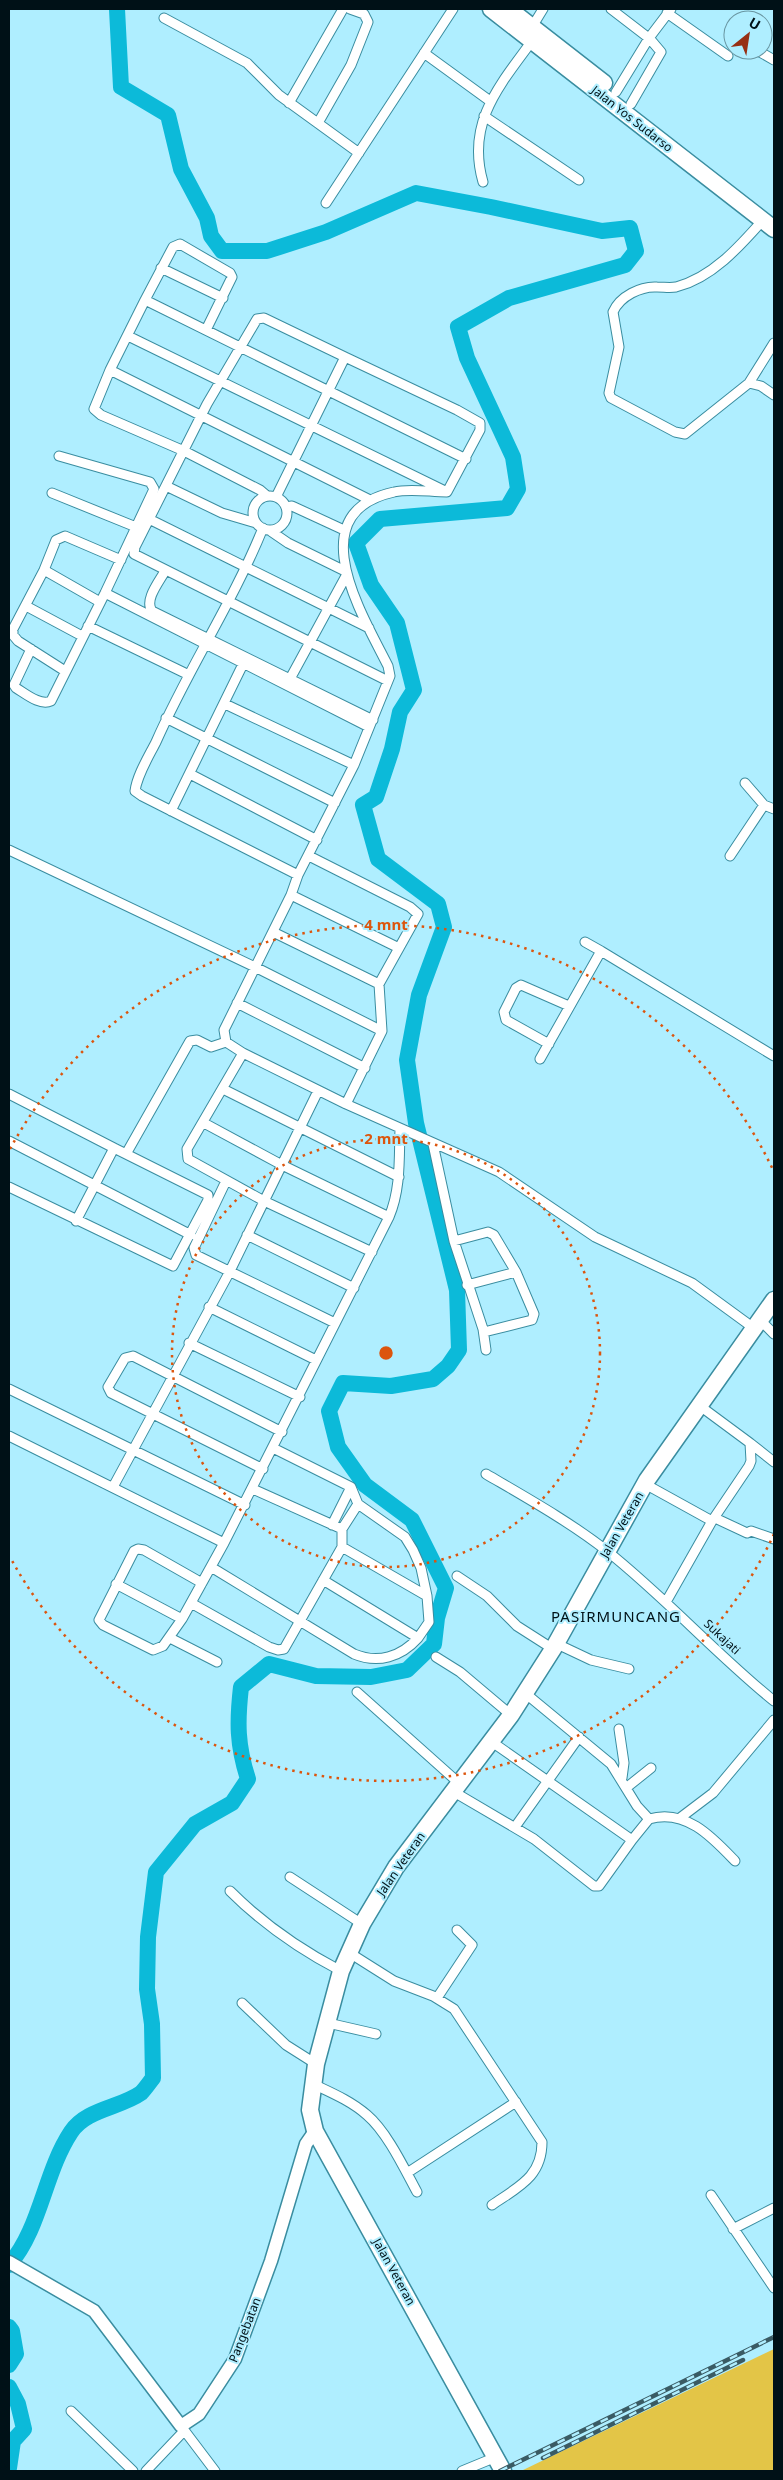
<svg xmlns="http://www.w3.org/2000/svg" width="783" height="2480" font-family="'Noto Sans',sans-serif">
<rect width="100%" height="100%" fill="#afeeff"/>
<path fill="#e3c547" d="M774 2349V2471H521Z"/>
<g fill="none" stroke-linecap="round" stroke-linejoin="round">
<path stroke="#0cbad9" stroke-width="16" d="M9 2265C41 2228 44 2173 71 2132 86 2109 120 2108 141 2093 145 2089 149 2083 153 2078L152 2024 147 1989 148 1937 156 1872 195 1824 232 1803 248 1779C237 1745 237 1722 241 1687L269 1664 316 1676 371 1677 407 1670 434 1644 437 1618 446 1588 412 1520 365 1485 338 1447 329 1411 343 1383 391 1386 433 1379 448 1366 459 1350 457 1290 416 1123 407 1060 419 995 444 927 438 904 378 859 363 805 376 797 392 749 400 712 414 690 397 623 371 585 356 543 380 519 507 508 518 489 513 457 467 358 458 327 509 298 625 265 636 251 630 228 602 231 491 207 416 193 326 232 267 251H222L211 236 207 218 181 169 168 115 121 87 117 9
M9 2327 12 2331 16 2354 9 2365
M9 2387 18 2404 24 2429 13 2441 9 2468"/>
<defs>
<path id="street" d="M611 9 650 39 661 52 631 104
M667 13 728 56
M164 18 247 63 279 95 359 153
M532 27 543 9
M760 52 774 60
M424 53 490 101
M616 92 649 38 671 9
M289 103 343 9
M484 116 579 180
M318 123 351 65 368 22 364 14 350 9
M483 182C466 123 499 86 532 41
M326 203 453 9
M763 220C740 246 712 278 676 287 670 288 664 287 657 287 641 286 620 296 613 312L619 347 609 393 611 398 675 432 685 434 749 383 761 386 774 395
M161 268 223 298
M145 300 173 247 180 244 230 273 232 277 206 330
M128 336 445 491
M345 357 264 318 257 319 207 404 135 547 134 554 388 681
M110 370 370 500
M749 383 774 343
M166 486 222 513 256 523
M52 493 136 527
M253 513a17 17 0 1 1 34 0a17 17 0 1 1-34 0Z
M267 496 260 490 184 451 101 415 94 409 110 370 145 300 466 459
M276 497 345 357 457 410 480 423V430L447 492C430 492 410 488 394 492 299 513 362 614 388 666L390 676 354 765 298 875 291 895 227 1024 224 1030 226 1042 243 1053 346 1104 499 1172 595 1237 692 1283 755 1329
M286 507 292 506 344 530
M149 519 369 628
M263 528C233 602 188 669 156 742 149 756 137 775 135 791L142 796 298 875
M269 530 288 543 345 571
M44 570 100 602
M165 571C159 582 144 600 152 611L373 720
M105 593 369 727
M26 606 82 636
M88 626 189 675
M31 649 14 685 16 688C26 694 40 706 51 701L105 593 154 489 150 482 59 456
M65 671 18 641 13 635V629L44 570 56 540 65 536 121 560
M291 677 346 576
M225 704 354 765
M166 718 335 803
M190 774 317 840
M745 783 764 805 774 809
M171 811 246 658
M9 850 255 967 382 1031
M309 856 410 907 418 914 379 984 382 1031 346 1104
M730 856 764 805
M291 895 399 948
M273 932 379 984
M601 951 774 1056
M237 1003 365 1068
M549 1044 506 1020 504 1012 516 988 521 985 569 1006
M243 1053 187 1149 188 1159 264 1201 372 1252
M540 1059 601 951 585 942
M223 1089 399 1177
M9 1094 114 1148
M204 1123 282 1165 389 1217
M9 1141 191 1235
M433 1144 454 1241 483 1329 486 1350
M226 1181 194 1248 196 1255 335 1323
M9 1187 173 1266 208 1200V1195L126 1154
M76 1221 114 1148 126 1154 190 1041 197 1040 211 1047 226 1042
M247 1235 354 1288
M454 1241 488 1232 494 1235 516 1272 534 1314 532 1320 484 1332
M467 1285 516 1272
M209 1307 316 1360
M761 1321 774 1334
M189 1343 300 1397
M9 1389 245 1505
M9 1436 224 1543 389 1217C401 1189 399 1158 400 1129
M750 1443 774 1462
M273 1448 351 1487 358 1504 405 1537 413 1550 421 1568 427 1596 429 1622 418 1638 323 1580
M263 1469 111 1393 108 1387 125 1358 133 1356 282 1432
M486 1474C527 1498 570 1522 607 1551 666 1598 716 1654 774 1701
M645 1484 712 1521
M113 1487 229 1273 318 1091
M715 1518 747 1533 751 1531 774 1539
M332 1525 351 1487
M342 1529 358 1504
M342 1547 427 1596
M211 1567 354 1654C378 1664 401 1657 418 1638
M457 1576 487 1596 517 1626 553 1649
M116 1584 182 1619 224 1543
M666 1602 712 1521 749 1466 751 1461 750 1443 700 1406
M191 1603 269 1647 278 1650 284 1649 342 1547V1529L253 1489
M182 1619 163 1646 153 1650 103 1625 99 1620 134 1551 138 1549 144 1550 202 1583
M170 1638 217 1662
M555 1643 591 1660 629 1669
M436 1657 460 1672 511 1715
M357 1692 460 1784
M525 1693 611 1764 637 1806 649 1819
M619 1729 624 1763 622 1778
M626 1788 651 1768
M454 1792 534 1839 594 1886H599L632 1840 492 1742
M680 1818 713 1793 774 1720
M515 1827 579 1737
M632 1840 649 1819C686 1808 713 1838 735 1861
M290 1877 362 1924
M230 1891C263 1924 299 1949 341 1971
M348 1952 394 1981 433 1996 454 2009 542 2142C542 2177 518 2187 492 2205
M437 1998 472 1945 457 1930
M242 2003 286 2045 316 2064
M328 2023 376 2034
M313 2084C332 2093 351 2101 367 2115 387 2132 404 2168 417 2192
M407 2173 516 2102
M711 2195 774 2288
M733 2229 774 2208
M71 2411 133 2471
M181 2426 215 2471
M146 2471 184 2431
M462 2471 496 2457"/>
<path id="secondary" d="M9 2262 94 2311 181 2426 199 2414 235 2359 271 2261 306 2144 315 2131"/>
<path id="highway" d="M491 9 774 229
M509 9 604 83
M503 2471 315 2131 310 2110 316 2064 341 1971 362 1924 396 1867 511 1715 553 1649 647 1480 774 1300"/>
</defs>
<use href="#street" stroke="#3a8da0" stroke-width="11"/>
<use href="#secondary" stroke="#3a8da0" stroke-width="15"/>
<use href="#highway" stroke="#3a8da0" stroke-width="19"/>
<use href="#street" stroke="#fff" stroke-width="9"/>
<use href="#secondary" stroke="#fff" stroke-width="12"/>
<use href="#highway" stroke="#fff" stroke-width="16"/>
<defs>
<path id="rail" d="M543 2458 743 2360
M500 2471 774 2337"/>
</defs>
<use href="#rail" stroke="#3a5b64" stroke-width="4.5"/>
<use href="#rail" stroke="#afeeff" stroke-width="2.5" stroke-dasharray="8" stroke-linecap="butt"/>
</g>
<g fill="none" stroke="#dc550d" stroke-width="2.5" stroke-dasharray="2.5 5">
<circle cx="386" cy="1353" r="214"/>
<path d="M774 1534A428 428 0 0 1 10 1557M10 1149A428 428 0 0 1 774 1172"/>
</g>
<g text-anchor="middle" stroke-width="4" stroke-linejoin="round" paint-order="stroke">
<g font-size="12" fill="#001117" stroke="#afeeff">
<text transform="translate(632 119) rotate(38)" y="4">Jalan Yos Sudarso</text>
<text transform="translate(622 1525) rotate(-60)" y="4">Jalan Veteran</text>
<text transform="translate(722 1637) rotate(43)" y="4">Sukajati</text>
<text transform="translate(401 1864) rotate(-55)" y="4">Jalan Veteran</text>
<text transform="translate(394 2272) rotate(61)" y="4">Jalan Veteran</text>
<text transform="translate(245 2330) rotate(-69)" y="4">Pangebatan</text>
</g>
<g font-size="15" letter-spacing="1" fill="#001117" stroke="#afeeff">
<text x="616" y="1622">PASIRMUNCANG</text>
</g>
</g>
<circle cx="386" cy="1353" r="8" fill="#dc550d" stroke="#afeeff" stroke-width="2.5"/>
<g font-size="15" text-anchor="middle" font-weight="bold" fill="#dc550d" stroke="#afeeff" stroke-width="4" stroke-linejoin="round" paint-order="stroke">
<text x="386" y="930">4 mnt</text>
<text x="386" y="1144">2 mnt</text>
</g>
<rect width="783" height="2480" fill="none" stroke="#001117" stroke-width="20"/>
<g transform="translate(748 35) rotate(30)"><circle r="24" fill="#afeeff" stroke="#6996a2"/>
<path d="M0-4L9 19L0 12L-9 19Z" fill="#972f13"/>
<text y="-8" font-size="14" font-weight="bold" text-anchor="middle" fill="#001117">U</text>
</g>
</svg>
